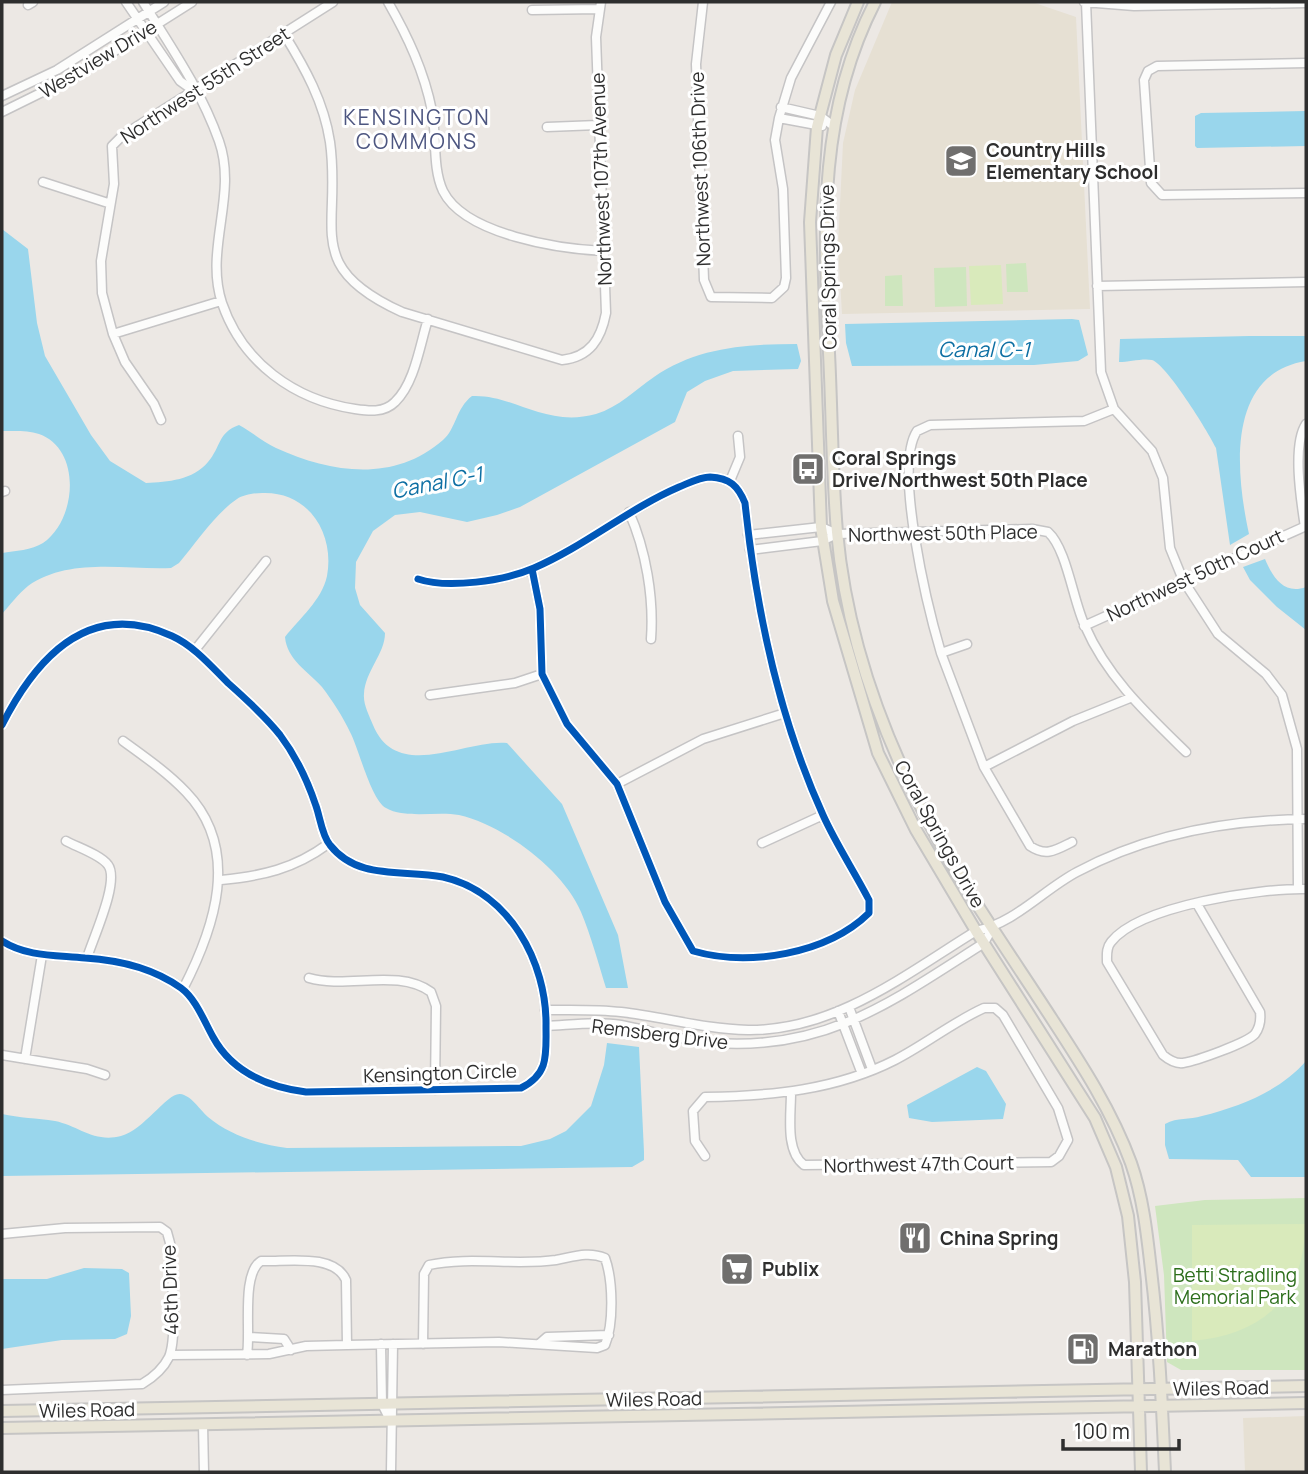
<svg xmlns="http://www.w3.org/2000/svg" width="1308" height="1474" font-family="Manrope,sans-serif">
<rect width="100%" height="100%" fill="#ece8e4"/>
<path fill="#e6e0d3" d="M892 2H1032L1076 17 1090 309 842 314 838 246 843 143 855 90Z
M1306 1416V1472H1245L1243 1418Z"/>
<path fill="#cee6be" d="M1026 263 1028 292H1007L1006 264Z
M966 267 967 306 935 307 934 268Z
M902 275 903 306H885V276Z
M1306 1198V1370H1181L1167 1362 1164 1275 1155 1206 1205 1200Z"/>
<path fill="#d9eabb" d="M1001 265 1003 304 971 305 969 266Z
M1305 1224C1305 1297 1263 1335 1192 1341V1225Z"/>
<path fill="#99d6ec" d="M1306 111V146L1197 148 1195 146V116L1201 113Z
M2 229 28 249 37 323 45 356 91 435 110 461 146 483C168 482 193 480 208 462 221 447 218 432 239 425 252 432 263 442 276 448 331 473 394 483 443 440 456 429 456 408 472 396 514 394 545 428 596 414 619 407 635 390 654 377 697 347 747 344 797 344L801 361 798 369 733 371 705 381 687 392 675 422 520 507 497 515 467 522 420 512 395 515 373 531 356 562 355 588 360 605 385 633C385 654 365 671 364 694 363 704 369 715 373 725 397 783 465 739 507 743L562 804 618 935 628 988H606C598 962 591 936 581 912 563 869 503 825 459 815 437 811 405 819 386 808 371 800 359 749 350 732 343 717 332 700 322 687 308 671 287 660 285 637 299 619 322 600 327 576 335 533 308 491 262 493 254 493 243 495 237 499 215 514 196 543 179 563L171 568C125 570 69 557 28 586 18 594 10 605 2 614V553C15 551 32 550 43 543 77 520 82 449 39 434 28 430 13 431 2 431Z
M1072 319 1079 320 1088 355 1078 361 1034 365 852 366 846 343 845 324Z
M1249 336H1306V361C1225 374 1236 474 1249 534L1230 545 1216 448C1208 431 1166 364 1152 360 1143 358 1129 362 1119 362L1120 339Z
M1265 559C1273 578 1284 595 1306 587V630L1277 607 1250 580 1243 567Z
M607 1043 639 1047 644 1152V1160L632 1167 2 1176V1114C19 1118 37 1118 55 1121 79 1126 94 1143 121 1136 144 1130 167 1093 180 1094 191 1095 200 1110 208 1117 231 1136 259 1144 287 1148L521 1146 550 1139 566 1131 591 1106 604 1065Z
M1306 1061V1177H1251L1238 1160 1169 1159 1165 1145V1124C1178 1117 1189 1120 1202 1116 1241 1106 1280 1091 1306 1061Z
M977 1067 986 1071 1006 1104 1003 1119 932 1122 909 1118 907 1105Z
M84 1268 122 1269 129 1273 131 1316 127 1334 115 1339 62 1340 2 1349V1279H47Z"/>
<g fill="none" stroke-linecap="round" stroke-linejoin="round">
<defs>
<path id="minor" d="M126 2 180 81 194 91
M143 2C171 47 201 90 219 141 238 195 204 249 222 303 242 362 294 400 355 409 369 411 384 413 395 402 415 383 420 344 428 319
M388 2C408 37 424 71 432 111 437 135 432 168 443 191 465 235 560 249 604 251
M703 2 696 64 704 280 711 297 772 298 784 287 786 278 783 189 775 140 779 118 791 78 831 2
M1084 2 1134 6 1306 3
M1086 2 1101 372 1114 409 1152 451 1163 478 1170 548 1183 580 1218 634 1266 674 1282 695 1297 749 1298 889
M28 5 33 2
M532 10 599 9
M284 34C305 68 324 102 330 142 342 228 301 266 402 312L562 360C590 357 601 339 606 313L596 37 601 2
M1306 63 1157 66 1148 71 1144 80 1151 183 1162 195 1306 193
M2 96 57 70 164 2
M781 107 820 116 832 125
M2 112 75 76 192 2
M779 118 822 126
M547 127 598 125
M43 182 108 203
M1097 286 1306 282
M113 334 221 301
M161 420 154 404 125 362 113 334 102 293 101 261 114 184 112 146 122 136 333 2
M730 481 740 457 738 436
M2 492 5 491
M629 512C646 550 654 598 651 639
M1305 527C1301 501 1292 445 1306 424
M748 535 821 527 837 534
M750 550 822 541 837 534 1032 529 1048 532C1067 549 1073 601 1085 626 1107 677 1147 714 1186 752
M418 579C448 589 504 581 534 568 585 546 628 509 679 487 689 483 700 477 710 477 730 478 738 486 745 503 756 610 778 716 823 815 836 844 854 871 869 900V913C827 954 749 967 693 951L665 902 617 784 567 724 542 674 540 609 532 569
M1084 626 1306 526
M967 644 941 653 984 767 1030 846C1046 857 1056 850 1072 842
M195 650 266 561
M941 653C928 609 893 467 917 431L930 425 1084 421 1114 409
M430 695 515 683 542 674
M2 725C36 658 89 598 172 636 194 646 211 666 228 683 246 699 265 716 280 735 295 755 308 782 316 806 320 817 322 836 330 845 358 881 404 869 443 877 509 892 547 962 546 1026 546 1055 549 1074 521 1088L306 1092C268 1087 232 1072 213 1037 204 1021 196 999 181 988 153 968 118 960 85 958 56 955 27 957 2 941
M123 741C145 757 168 773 186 792 242 850 214 929 183 989
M984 767 1073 721 1130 698
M617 784 703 739 785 713
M66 841C77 847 101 855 108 865 120 881 93 938 87 958
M762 843 823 815
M221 880C262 876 294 869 328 844
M1197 904 1260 1012C1261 1020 1260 1027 1255 1034 1247 1043 1196 1061 1183 1063 1175 1064 1169 1060 1163 1055L1107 962C1107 955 1106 948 1111 942 1140 905 1262 888 1306 889
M309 978C347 989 398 968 431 992L436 1006 435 1090
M849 1007 872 1069
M545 1010C570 1010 596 1009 621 1012 664 1017 704 1029 748 1030 835 1031 906 974 976 931 1015 923 1043 890 1077 872 1148 834 1227 820 1306 819
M838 1011 862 1074
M546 1026C570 1025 597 1021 621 1025 652 1031 683 1041 715 1043 828 1051 894 1000 984 943L993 927
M2 1055 87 1069 105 1075
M25 1059 42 955
M705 1156 695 1141 693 1111 705 1097C771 1096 836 1090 895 1060 926 1044 953 1022 984 1008H995L1003 1015 1058 1108 1068 1140 1059 1156 1051 1162 804 1165C785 1151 791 1115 791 1093
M2 1234 65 1228 160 1227 167 1232 170 1243C171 1269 178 1336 169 1357 163 1369 154 1377 142 1384L2 1390
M250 1337 284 1339 291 1350
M381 1344 382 1404 390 1420
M539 1344 547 1337 609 1335
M170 1355 269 1354 306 1346 347 1345 499 1342 597 1348 605 1345C614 1324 613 1280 605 1258 588 1251 573 1257 556 1260 515 1266 470 1256 429 1265L424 1274 423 1344
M247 1355C251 1331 241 1274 261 1261 287 1262 334 1253 346 1280L347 1345
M203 1424 204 1472
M391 1472 393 1344"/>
<path id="major" d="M858 2 836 55 817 127 810 222 821 527 833 601 878 753 916 830 976 931 1095 1118 1116 1167 1128 1216 1135 1282 1141 1472
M875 2C817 115 824 230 829 353 832 412 832 473 837 532 846 632 881 732 928 821 964 889 1010 954 1052 1019 1082 1065 1112 1111 1131 1163 1143 1197 1147 1234 1151 1270 1159 1337 1162 1404 1165 1472
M2 1411 1306 1386
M2 1428 1306 1403"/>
</defs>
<use href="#minor" stroke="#c5c4c5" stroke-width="11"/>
<use href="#major" stroke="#c6c5c4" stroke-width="14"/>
<use href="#minor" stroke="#fcfcfb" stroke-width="8"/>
<use href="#major" stroke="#e8e4d6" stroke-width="10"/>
<defs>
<path id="cycleway" d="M418 579C448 589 504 581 534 568 585 546 628 509 679 487 689 483 700 477 710 477 730 478 738 486 745 503 756 610 778 716 823 815 836 844 854 871 869 900V913C827 954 749 967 693 951L665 902 617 784 567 724 542 674 540 609 532 569
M2 725C36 658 89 598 172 636 194 646 211 666 228 683 246 699 265 716 280 735 295 755 308 782 316 806 320 817 322 836 330 845 358 881 404 869 443 877 509 892 547 962 546 1026 546 1055 549 1074 521 1088L306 1092C268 1087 232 1072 213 1037 204 1021 196 999 181 988 153 968 118 960 85 958 56 955 27 957 2 941"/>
</defs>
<use href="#cycleway" stroke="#fff" stroke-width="11"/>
<use href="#cycleway" stroke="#0057b8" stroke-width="7"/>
</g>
<defs>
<symbol id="school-square" viewBox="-11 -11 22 22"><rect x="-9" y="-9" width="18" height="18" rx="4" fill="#706f6e" stroke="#fff"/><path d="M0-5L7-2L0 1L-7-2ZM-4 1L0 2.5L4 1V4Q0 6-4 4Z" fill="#fff"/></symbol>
<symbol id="bus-square" viewBox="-11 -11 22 22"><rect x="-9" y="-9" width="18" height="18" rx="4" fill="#706f6e" stroke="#fff"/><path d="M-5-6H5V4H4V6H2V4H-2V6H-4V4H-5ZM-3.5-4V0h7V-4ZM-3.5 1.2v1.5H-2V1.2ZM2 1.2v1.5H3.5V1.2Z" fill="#fff"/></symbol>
<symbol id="restaurant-square" viewBox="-11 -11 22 22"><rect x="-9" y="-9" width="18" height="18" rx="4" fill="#706f6e" stroke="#fff"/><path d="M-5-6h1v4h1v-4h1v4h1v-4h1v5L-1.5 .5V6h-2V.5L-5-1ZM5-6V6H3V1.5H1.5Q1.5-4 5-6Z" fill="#fff"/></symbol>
<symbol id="supermarket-square" viewBox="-11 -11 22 22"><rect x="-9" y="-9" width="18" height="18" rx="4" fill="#706f6e" stroke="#fff"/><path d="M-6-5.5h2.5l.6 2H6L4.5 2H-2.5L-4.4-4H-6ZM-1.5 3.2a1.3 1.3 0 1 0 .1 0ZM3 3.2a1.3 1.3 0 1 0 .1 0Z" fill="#fff"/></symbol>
<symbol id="fuel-square" viewBox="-11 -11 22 22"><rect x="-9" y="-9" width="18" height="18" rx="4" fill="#706f6e" stroke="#fff"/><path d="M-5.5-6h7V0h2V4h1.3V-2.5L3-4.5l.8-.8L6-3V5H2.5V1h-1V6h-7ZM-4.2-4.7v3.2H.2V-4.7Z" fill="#fff"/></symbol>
</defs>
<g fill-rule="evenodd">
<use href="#school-square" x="942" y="142" width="38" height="38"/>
<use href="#bus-square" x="789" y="450" width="38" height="38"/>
<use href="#restaurant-square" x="896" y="1219" width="38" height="38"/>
<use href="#supermarket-square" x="718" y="1250" width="38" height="38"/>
<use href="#fuel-square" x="1064" y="1330" width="38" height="38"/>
</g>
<g text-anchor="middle" stroke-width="6" stroke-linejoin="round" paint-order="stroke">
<g font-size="19" fill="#2e2e2e" stroke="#fff">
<text transform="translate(98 59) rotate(-31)" y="7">Westview Drive</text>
<text transform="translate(205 85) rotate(-33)" y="7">Northwest 55th Street</text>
<text transform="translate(700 169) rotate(-92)" y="7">Northwest 106th Drive</text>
<text transform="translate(601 179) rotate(-92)" y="7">Northwest 107th Avenue</text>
<text transform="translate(828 267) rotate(-91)" y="7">Coral Springs Drive</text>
<text transform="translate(943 533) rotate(-1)" y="7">Northwest 50th Place</text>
<text transform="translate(1195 575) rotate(-25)" y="7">Northwest 50th Court</text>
<text transform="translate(940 834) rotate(61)" y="7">Coral Springs Drive</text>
<text transform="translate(660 1034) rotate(7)" y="7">Remsberg Drive</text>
<text transform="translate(440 1073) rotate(-2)" y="7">Kensington Circle</text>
<text transform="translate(919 1164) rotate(-1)" y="7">Northwest 47th Court</text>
<text transform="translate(170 1290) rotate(-92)" y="7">46th Drive</text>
<text transform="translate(1221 1388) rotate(-1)" y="7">Wiles Road</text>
<text transform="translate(654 1399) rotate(-1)" y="7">Wiles Road</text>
<text transform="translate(87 1410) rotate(-1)" y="7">Wiles Road</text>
</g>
<g font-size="19" font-weight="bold" fill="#2e2e2e" stroke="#fff" text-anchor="start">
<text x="986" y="157">Country Hills<tspan x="986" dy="22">Elementary School</tspan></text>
<text x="832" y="465">Coral Springs<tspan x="832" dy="22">Drive/Northwest 50th Place</tspan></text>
<text x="940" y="1245">China Spring</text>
<text x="762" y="1276">Publix</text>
<text x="1108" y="1356">Marathon</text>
</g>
<g font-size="19" fill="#2c6e1b" stroke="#fff">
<text x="1235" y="1282">Betti Stradling<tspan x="1235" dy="22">Memorial Park</tspan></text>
</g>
<g font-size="21" letter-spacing="2" fill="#4d5680" stroke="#fff">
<text x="417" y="125">KENSINGTON<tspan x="417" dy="24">COMMONS</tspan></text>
</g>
<g font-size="21" font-style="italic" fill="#0d6fa3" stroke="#fff">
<text x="984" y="357">Canal C-1</text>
<text transform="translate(437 483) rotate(-11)" y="7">Canal C-1</text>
</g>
</g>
<rect width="1308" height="1474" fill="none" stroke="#2e2e2e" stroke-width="7"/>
<path d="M1063 1439v10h116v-10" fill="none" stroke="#2e2e2e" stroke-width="3.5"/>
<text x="1074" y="1439" font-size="21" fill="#2e2e2e" stroke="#ffffff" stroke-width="5" paint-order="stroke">100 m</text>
</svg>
